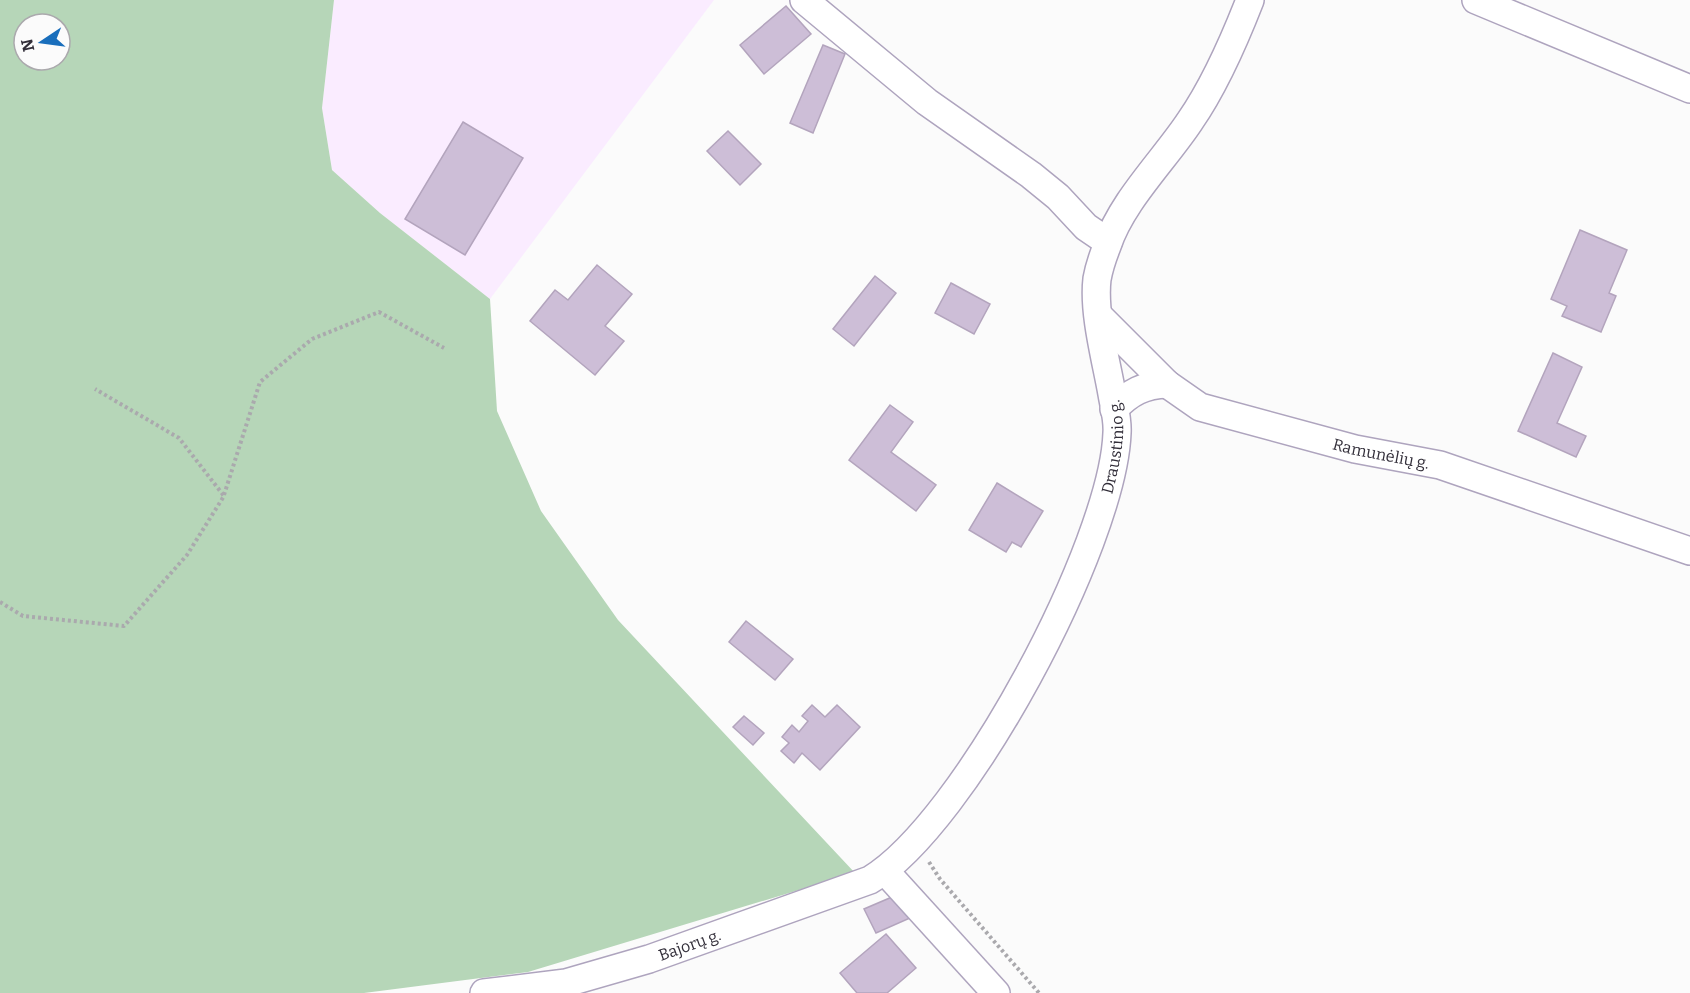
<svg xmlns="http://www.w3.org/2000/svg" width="1690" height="993" font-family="Bitter,serif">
<rect width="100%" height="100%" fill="#fbfbfb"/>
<path fill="#faecff" d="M334 0H714L490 299 380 213 332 170 322 108Z"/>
<path fill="#b6d6b8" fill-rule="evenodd" d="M0 0H334L322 108 332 170 380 213 490 299 497 411 541 511 618 620 855 873 528 972 364 993H0ZM24 24H60V60H24Z"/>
<path fill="#cdbed7" stroke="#b3a4bd" stroke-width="1.5" d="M786 6 811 34 764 74 740 45Z
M823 45 845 54 813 133 790 123Z
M463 122 523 158 465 255 405 219Z
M728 131 761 164 740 185 707 151Z
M1580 230 1627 250 1609 293 1616 296 1601 332 1562 316 1567 306 1551 299Z
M597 265 632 294 605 326 624 341 595 375 530 321 555 290 568 300Z
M875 276 896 293 854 346 833 329Z
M951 283 990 304 974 334 935 313Z
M1553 353 1582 367 1557 423 1586 436 1576 457 1518 431Z
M890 405 913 422 891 452 936 485 916 511 849 460Z
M997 483 1043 511 1021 547 1012 542 1006 552 969 530Z
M746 621 793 659 775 680 729 642Z
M812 705 825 717 837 705 860 727 820 770 802 753 794 763 781 751 789 743 782 737 792 725 799 732 808 721 802 716Z
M744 716 764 733 753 745 733 727Z
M892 897 910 918 876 933 864 909Z
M886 934 916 968 887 993H857L840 973Z"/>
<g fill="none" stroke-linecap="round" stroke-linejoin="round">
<defs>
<g id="street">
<path d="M804 0 927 102 1031 175 1058 197 1086 227 1108 242"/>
<path d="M1476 0 1690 89"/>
<path id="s1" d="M1100 317 1167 384 1200 407 1355 449 1440 465 1690 551"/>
<path d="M1114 409C1130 392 1144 385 1167 384"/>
<path d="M885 871 996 993"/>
<path id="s2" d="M484 993 566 983 649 959 870 880C965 823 1113 544 1117 433 1118 420 1114 406 1112 394 1106 360 1093 313 1097 279 1099 268 1103 256 1107 246 1121 202 1165 159 1190 121 1215 85 1234 41 1250 0"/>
</g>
</defs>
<use href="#street" stroke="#aea4be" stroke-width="30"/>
<path stroke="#aaa9ad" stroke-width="4" stroke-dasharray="3 3" stroke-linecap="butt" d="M224 495 260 382 312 339 379 312 444 348
M0 602 23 616 124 626 187 555 224 496 179 438 95 389
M929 862 940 879 1039 993"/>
<use href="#street" stroke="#fff" stroke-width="27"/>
</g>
<g text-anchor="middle" stroke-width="4.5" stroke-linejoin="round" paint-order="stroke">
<g font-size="16" fill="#322e39" stroke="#fbfbfb">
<text dy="6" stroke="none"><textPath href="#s2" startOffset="910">Draustinio g.</textPath></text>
<text dy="6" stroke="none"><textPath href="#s1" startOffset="322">Ramunėlių g.</textPath></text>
<text dy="6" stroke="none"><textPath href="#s2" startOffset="212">Bajorų g.</textPath></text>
</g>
</g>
<g transform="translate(42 42) rotate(257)"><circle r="28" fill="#fbfbfb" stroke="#aba9ad" stroke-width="1.5"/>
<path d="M0-4.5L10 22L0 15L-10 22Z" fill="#196ebc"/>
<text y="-9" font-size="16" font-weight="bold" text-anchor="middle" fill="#322e39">N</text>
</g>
</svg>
